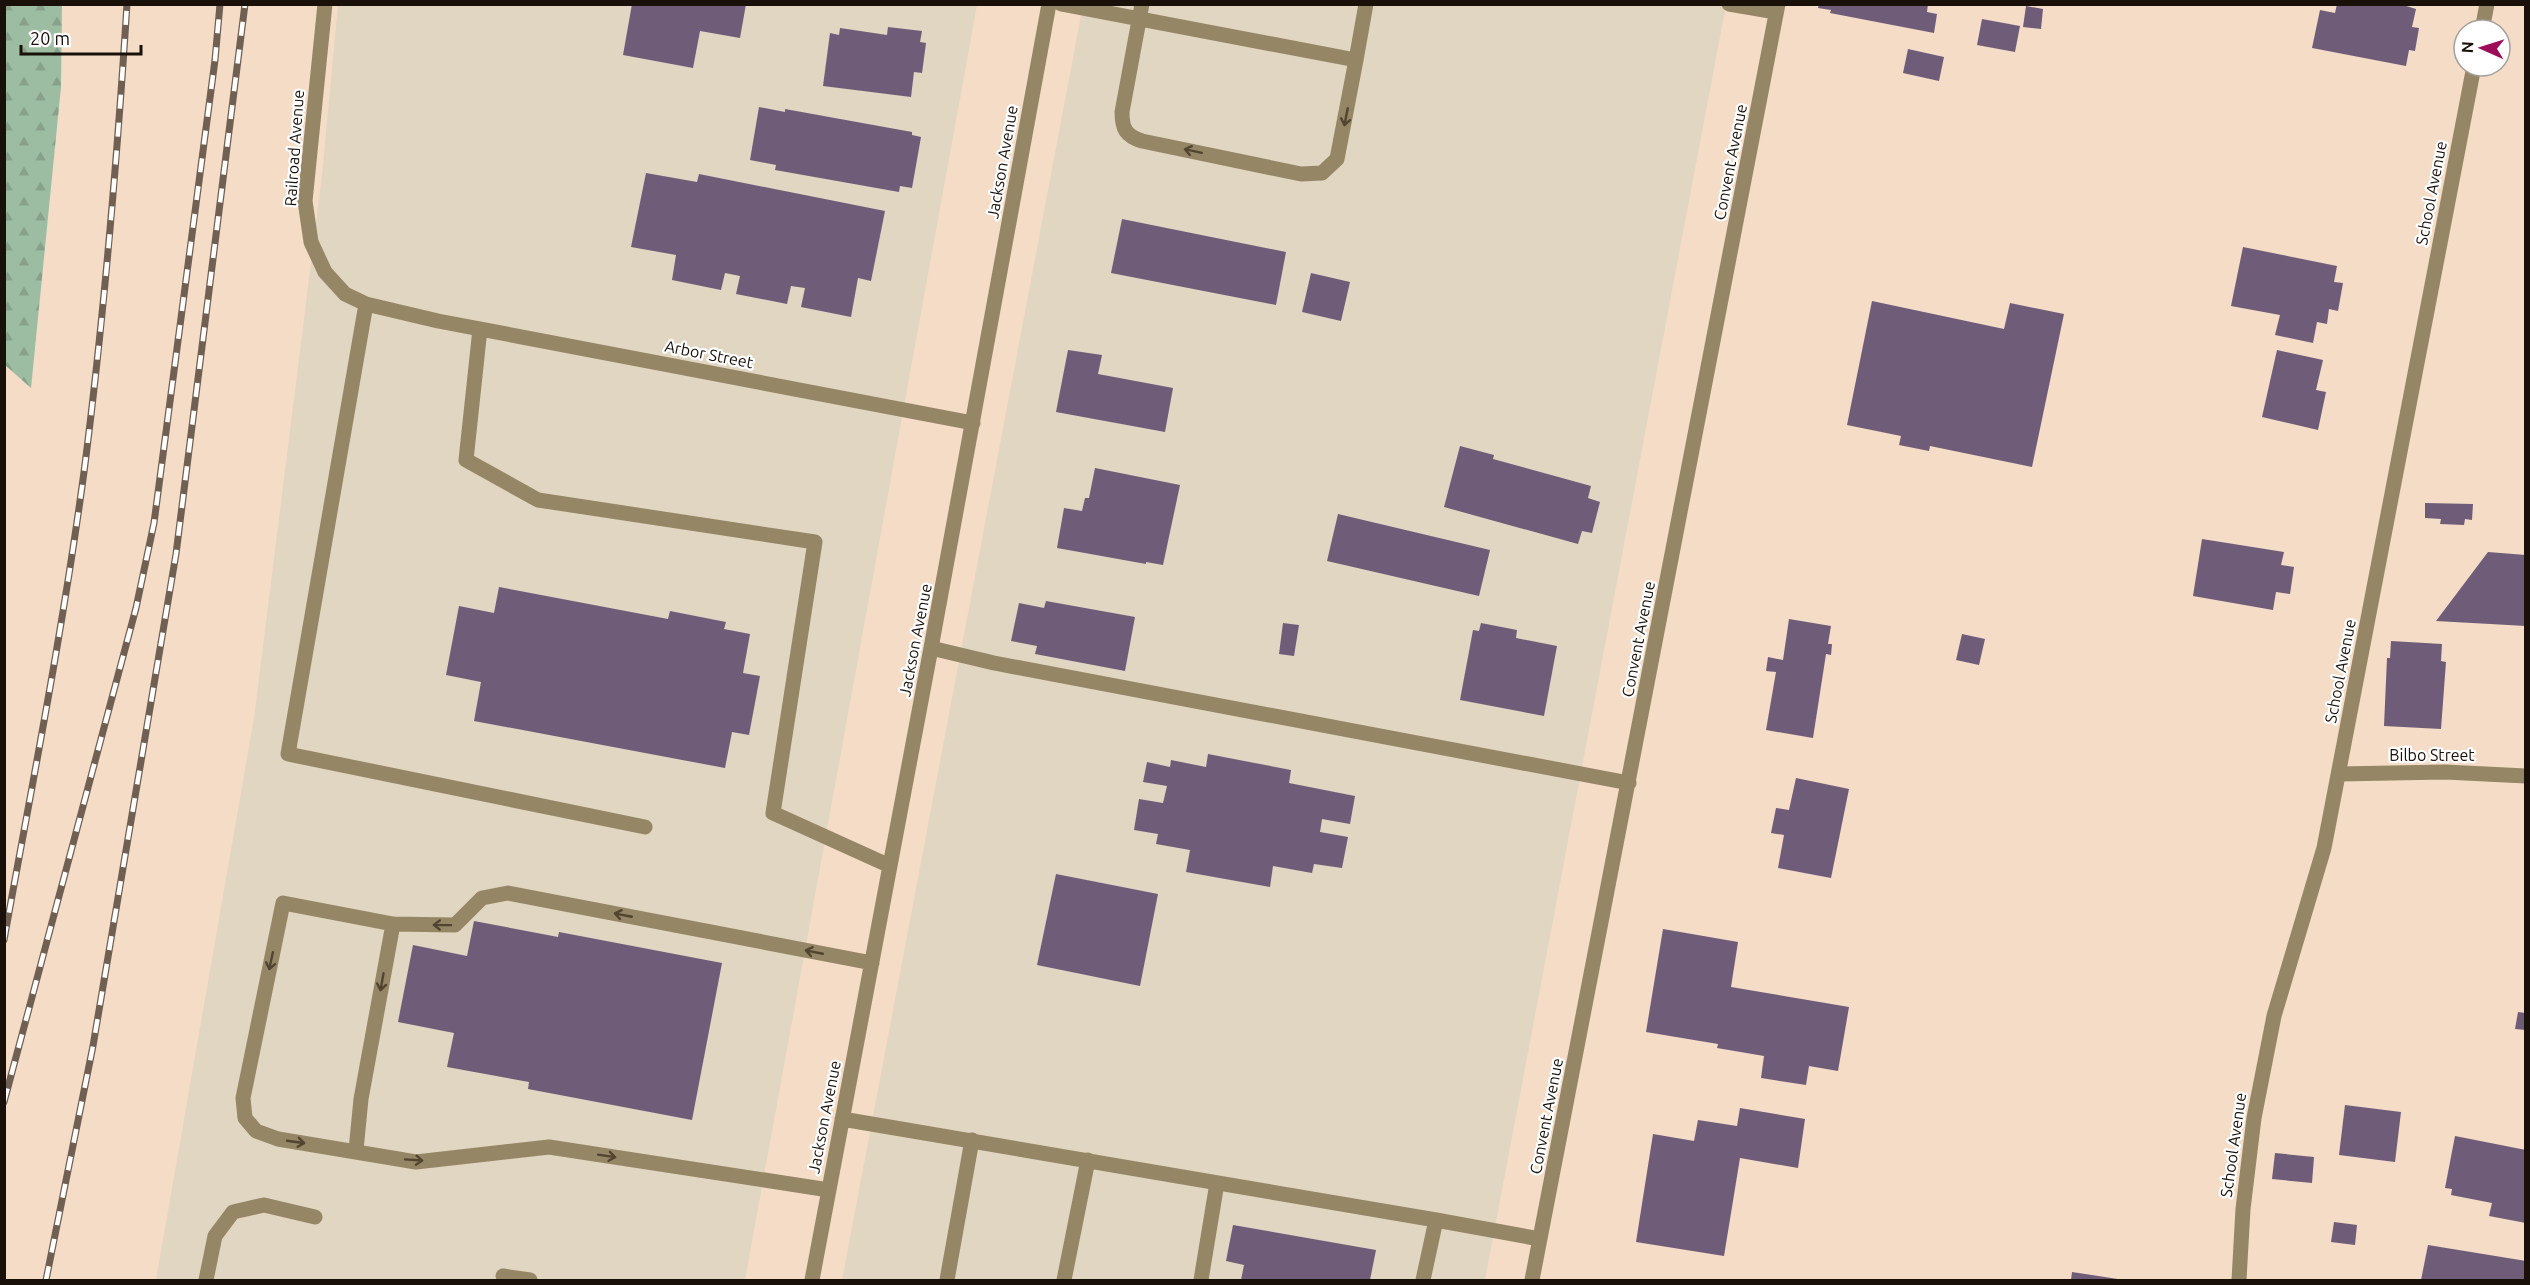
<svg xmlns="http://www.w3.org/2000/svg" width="2530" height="1285" font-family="Ubuntu,sans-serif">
<defs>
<pattern id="forest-firs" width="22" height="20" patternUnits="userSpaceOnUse" patternTransform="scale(1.5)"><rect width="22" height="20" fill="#9dbda3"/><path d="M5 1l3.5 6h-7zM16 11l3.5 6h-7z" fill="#87a18b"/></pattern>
</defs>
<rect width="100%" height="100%" fill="#f5dcc6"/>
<path fill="#e1d6c2" d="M338 5H977L745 1280H156L254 718 322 175Z
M1083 5H1726L1485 1280H842Z"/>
<path fill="url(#forest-firs)" d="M5 4 62 5 61 87 31 388 5 365Z"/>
<path fill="#6f5c79" d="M632 4H746L740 38 700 31 693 68 623 55Z
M1819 4H1928L1927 12 1937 14 1934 33 1830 13 1831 10 1818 8Z
M2337 4H2400L2416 9 2412 27 2419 28 2415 51 2409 50 2406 66 2312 48 2320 10 2335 13Z
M2026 6 2043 9 2041 29 2023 27Z
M1982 19 2020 26 2015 52 1977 45Z
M888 27 922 31 920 42 926 43 922 73 914 72 911 97 823 86 830 33 839 35 840 28 887 35Z
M1908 49 1944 57 1939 81 1903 73Z
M759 107 785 112V109L912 132V135L921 137 912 188 900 186 899 192 775 170 776 165 750 160Z
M646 173 697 182 699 174 885 211 871 281 858 278 851 317 801 307 805 288 791 286 787 304 736 294 740 276 725 273 721 290 672 280 676 255 631 247Z
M1122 219 1286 252 1276 305 1111 273Z
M2243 247 2337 266 2334 282 2343 283 2338 311 2329 309 2327 324 2317 322 2313 343 2275 335 2280 315 2231 306Z
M1311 273 1350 282 1341 321 1302 312Z
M1872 301 2004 329 2010 303 2064 314 2032 467 1930 446 1929 451 1899 445 1901 436 1847 425Z
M1068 350 1102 355 1098 374 1173 388 1165 432 1056 412Z
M2277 350 2323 360 2316 390 2326 392 2318 430 2262 417Z
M1460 446 1494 455 1493 459 1591 486 1588 498 1600 502 1592 533 1582 531 1578 544 1444 507Z
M1095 468 1180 485 1163 565 1146 562V564L1057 548 1064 508 1082 511 1085 498H1089Z
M2425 503 2473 504 2472 520 2465 519 2464 525 2440 524 2441 519 2425 518Z
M1338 514 1490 550 1479 596 1327 561Z
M2202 539 2284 552 2281 565 2294 567 2290 594 2276 592 2273 610 2193 596Z
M2488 552 2526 555V626L2436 621Z
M499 587 668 619 670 611 726 622 724 629 750 634 743 673 760 676 749 735 732 732 725 768 474 721 481 682 446 675 459 606 494 613Z
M1046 601 1135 617 1125 671 1035 654 1037 646 1011 641 1019 603 1044 608Z
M1789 619 1831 626 1828 644H1832L1831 655 1826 654 1813 738 1766 730 1776 672 1766 671 1768 657 1783 660Z
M1283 623 1299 625 1294 656 1279 654Z
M1481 623 1517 630 1516 638 1557 646 1544 716 1460 700 1473 630 1479 631Z
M1962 634 1985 639 1979 665 1956 660Z
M2391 641 2442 644 2441 661 2446 662 2441 729 2384 726 2387 658H2390Z
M1208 754 1291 770 1289 783 1355 796 1350 824 1322 819 1320 832 1348 837 1342 868 1314 864 1312 873 1273 866 1270 887 1186 872 1190 850 1156 844 1158 834 1134 830 1139 799 1163 803 1167 786 1143 782 1147 762 1170 767 1171 760 1206 767Z
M1796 778 1849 789 1831 878 1778 868 1784 835 1771 833 1776 808 1789 810Z
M1056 874 1158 894 1140 986 1037 965Z
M474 921 558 937 559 932 722 963 692 1120 528 1089 529 1082 447 1067 454 1033 398 1022 413 945 467 956Z
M1663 929 1738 942 1731 987 1849 1007 1838 1071 1809 1066 1806 1085 1761 1078 1764 1056 1717 1048 1718 1044 1646 1032Z
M2518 1012 2526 1013V1030L2515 1029Z
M2345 1105 2401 1112 2395 1162 2339 1155Z
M1740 1108 1805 1119 1798 1168 1740 1158 1724 1256 1636 1242 1653 1134 1694 1141 1698 1120 1737 1126Z
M2455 1136 2526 1150V1223L2489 1216 2492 1203 2451 1195 2452 1189 2445 1188Z
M2275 1153 2314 1157 2312 1183 2272 1179Z
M2334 1222 2357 1225 2355 1245 2331 1242Z
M1233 1225 1376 1250 1370 1280H1241L1244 1265 1226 1261Z
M2428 1245 2526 1261V1280H2421Z
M2072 1272 2118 1279V1280H2071Z"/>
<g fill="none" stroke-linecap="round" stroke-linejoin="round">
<path stroke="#958665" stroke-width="15" d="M325 4 305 201 311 242 325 272 345 294 366 304 438 321 973 423
M1061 4 1356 60 1366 4
M1142 4 1122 112C1122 129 1126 136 1142 141L1301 174 1322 173 1337 159 1356 60
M1729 4 1776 12
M2482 30 2487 4
M366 304 288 754 645 827
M480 329 466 460 538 500 815 542 773 813 890 866
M931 648 994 663 1629 783
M2339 774 2445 772 2526 776
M842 1119 1436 1220
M356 1150 361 1099 393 924
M829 1190 549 1147 416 1162 278 1139 256 1131 245 1118 243 1098 283 903 393 924 455 925 482 898 508 893 872 963
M503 1276 530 1280
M206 1280 215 1236 233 1212 264 1205 315 1217
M812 1280 931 648 1049 4
M947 1280 972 1140
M1064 1280 1088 1160
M1201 1280 1217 1183
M1423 1280 1436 1220 1540 1239
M1532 1280 1778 4
M2239 1280 2243 1209 2254 1118 2274 1016 2324 848 2474 66"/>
<defs>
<path id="rail" d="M4 940C32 785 63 629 84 472 104 317 117 161 127 4
M4 1102 136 608 154 523 215 60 220 4
M46 1280 93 1046 176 554 245 4"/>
</defs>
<use href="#rail" stroke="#706053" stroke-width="7"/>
<use href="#rail" stroke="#fff" stroke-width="4.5" stroke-dasharray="14" stroke-linecap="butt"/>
</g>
<defs><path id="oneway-shaft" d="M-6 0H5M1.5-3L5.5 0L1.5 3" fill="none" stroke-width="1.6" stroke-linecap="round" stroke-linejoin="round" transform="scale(1.5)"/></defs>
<g stroke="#514532">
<use href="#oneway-shaft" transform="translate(1346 117) rotate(101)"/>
<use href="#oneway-shaft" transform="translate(1193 151) rotate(-168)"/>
<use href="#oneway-shaft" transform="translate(623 915) rotate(-169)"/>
<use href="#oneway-shaft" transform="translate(442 925) rotate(-179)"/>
<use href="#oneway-shaft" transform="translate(814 952) rotate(-169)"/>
<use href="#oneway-shaft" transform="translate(271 961) rotate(102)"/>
<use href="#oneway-shaft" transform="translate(382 982) rotate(100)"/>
<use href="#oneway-shaft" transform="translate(296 1142) rotate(8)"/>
<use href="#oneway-shaft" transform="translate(607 1156) rotate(9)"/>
<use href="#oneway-shaft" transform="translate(414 1160) rotate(4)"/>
</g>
<g text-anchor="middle" stroke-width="4.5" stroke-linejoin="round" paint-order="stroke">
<g font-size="16" fill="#191009" stroke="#fff">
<text transform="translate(294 148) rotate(-86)" y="6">Railroad Avenue</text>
<text transform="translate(1002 162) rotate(-80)" y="6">Jackson Avenue</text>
<text transform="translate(1730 162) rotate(-79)" y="6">Convent Avenue</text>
<text transform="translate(2431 193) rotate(-79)" y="6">School Avenue</text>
<text transform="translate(709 354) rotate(11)" y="6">Arbor Street</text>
<text transform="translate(1638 639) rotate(-79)" y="6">Convent Avenue</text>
<text transform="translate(915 640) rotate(-79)" y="6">Jackson Avenue</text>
<text transform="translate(2340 671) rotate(-79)" y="6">School Avenue</text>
<text x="2432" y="761">Bilbo Street</text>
<text transform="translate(1546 1116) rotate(-79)" y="6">Convent Avenue</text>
<text transform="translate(824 1117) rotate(-79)" y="6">Jackson Avenue</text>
<text transform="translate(2233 1145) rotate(-82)" y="6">School Avenue</text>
</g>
</g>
<rect width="2530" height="1285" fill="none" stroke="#191009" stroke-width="12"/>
<g transform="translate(2482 48) rotate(273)"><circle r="28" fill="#ffffff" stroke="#a39f9d" stroke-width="1.5"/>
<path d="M0-4.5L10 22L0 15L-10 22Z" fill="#9c0c59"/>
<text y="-9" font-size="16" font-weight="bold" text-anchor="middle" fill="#191009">N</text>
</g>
<path d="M21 45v9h120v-9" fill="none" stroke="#191009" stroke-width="3"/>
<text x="30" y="45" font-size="18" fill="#191009" stroke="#ffffff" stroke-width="4.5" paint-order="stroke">20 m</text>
</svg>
